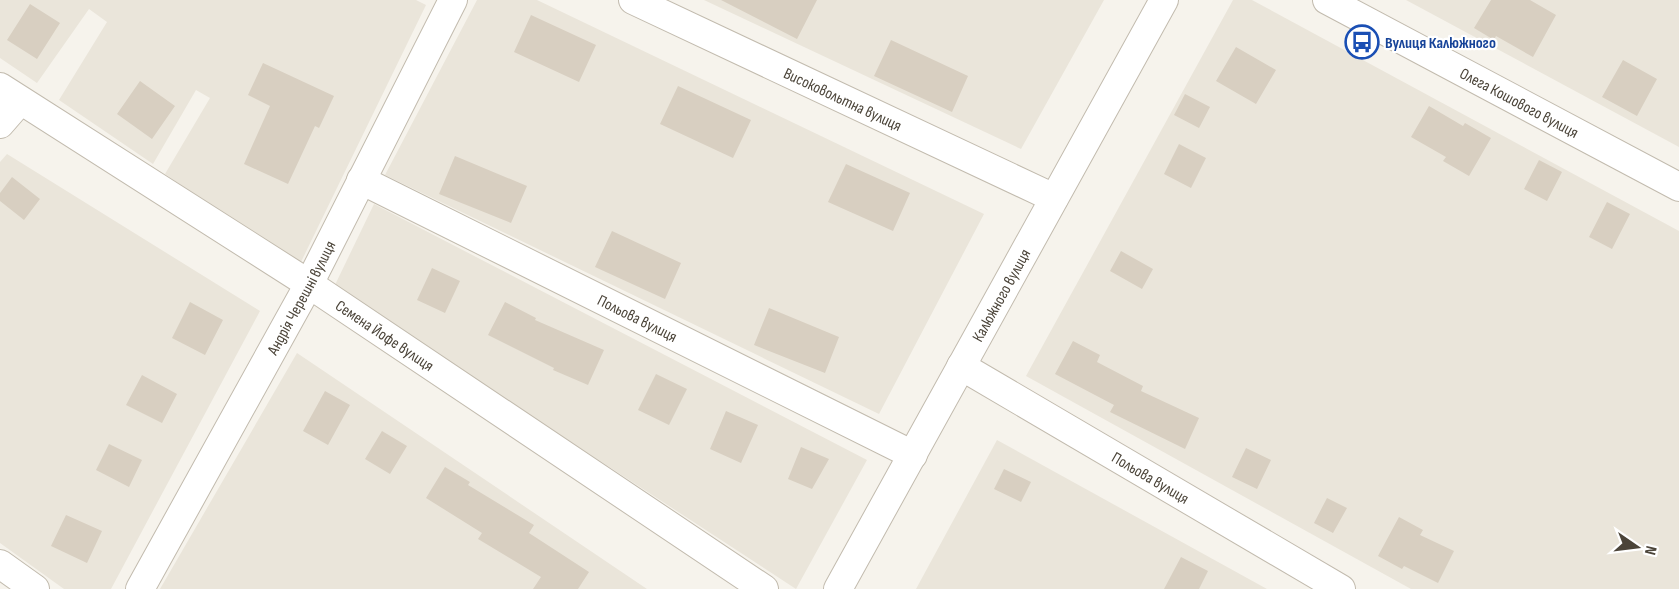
<svg xmlns="http://www.w3.org/2000/svg" width="1679" height="589" font-family="'Sofia Sans Condensed',sans-serif">
<rect width="100%" height="100%" fill="#f6f3ec"/>
<path fill="#eae5da" d="M0 0H416L426 5 299 266 165 174 210 98 196 90 153 164 59 100 107 22 89 9 37 83 0 58Z
M477 0H537L984 214 879 414 385 175Z
M704 0H1104L1021 149Z
M1233 0H1252L1679 231V589H1411L1026 376Z
M1406 0H1679V147Z
M7 154 260 311 111 589H64L0 543V162Z
M374 204 867 460 796 589 334 287Z
M297 353 647 589H160Z
M997 440 1267 589H916Z"/>
<path fill="#d8cfc1" d="M721 0H817L797 39Z
M1491 0H1530L1556 15 1533 57 1496 36 1494 40 1474 28Z
M30 4 60 23 37 59 7 40Z
M531 15 596 45 579 82 514 52Z
M891 40 968 76 952 112 874 76Z
M1236 47 1276 70 1256 104 1216 81Z
M1623 60 1657 79 1637 116 1602 97Z
M263 63 334 96 319 128 315 126 288 184 244 164 270 106 248 95Z
M140 81 175 106 152 139 117 114Z
M678 86 751 120 733 158 660 124Z
M1185 94 1210 107 1199 128 1174 115Z
M1429 106 1463 126 1465 123 1491 138 1469 176 1443 161 1446 157 1411 137Z
M1179 144 1206 158 1191 188 1164 174Z
M455 156 527 186 511 223 439 194Z
M1539 160 1562 172 1547 201 1524 189Z
M846 164 910 193 893 231 828 202Z
M12 177 40 199 24 220 0 201V193Z
M1607 202 1630 214 1612 249 1589 237Z
M612 231 681 263 665 299 595 267Z
M1121 251 1153 269 1142 289 1110 271Z
M432 268 460 281 445 313 417 300Z
M190 302 223 320 205 355 172 338Z
M505 302 536 318 535 320 604 350 588 385 553 370 554 368 488 335Z
M769 308 839 337 825 373 754 345Z
M1073 341 1100 355 1097 362 1143 386 1141 391 1199 418 1185 449 1110 412 1114 405 1055 374Z
M656 374 687 389 669 425 638 410Z
M142 375 177 394 162 423 126 405Z
M325 391 350 405 328 445 303 431Z
M726 411 758 425 741 463 710 449Z
M382 431 407 446 390 474 365 459Z
M109 444 142 460 129 487 96 470Z
M801 447 829 459 812 489 788 479Z
M1246 448 1271 460 1257 489 1232 477Z
M445 467 470 482 468 485 534 525 529 533 589 572 578 589H533L541 577 478 539 482 533 426 498Z
M1004 469 1031 482 1021 502 994 489Z
M1327 498 1347 508 1333 533 1314 523Z
M66 515 102 531 87 563 51 546Z
M1399 517 1423 530 1420 535 1454 551 1438 583 1404 566 1402 569 1378 556Z
M1181 557 1208 571 1199 589H1164Z"/>
<g fill="none" stroke-linecap="round" stroke-linejoin="round">
<defs>
<g id="minor">
<path id="s1" d="M633 0 1054 198"/>
<path id="s2" d="M1327 0 1679 187"/>
<path id="s3" d="M0 87 309 284 764 589"/>
<path d="M0 124 20 101"/>
<path id="s4" d="M361 180 913 455"/>
<path id="s5" d="M961 366 1341 589"/>
<path d="M0 564 35 589"/>
<path id="s6" d="M140 589 309 284 453 0"/>
<path id="s7" d="M838 589 1164 0"/>
</g>
</defs>
<use href="#minor" stroke="#c2bbae" stroke-width="30"/>
<use href="#minor" stroke="#fff" stroke-width="28"/>
</g>
<defs>
<symbol id="bus-ring" viewBox="-11 -11 22 22"><circle r="9.5" fill="#fff" stroke="#1a4fb4" stroke-width="1.5"/><path d="M-5-6H5V4H4V6H2V4H-2V6H-4V4H-5ZM-3.5-4V0h7V-4ZM-3.5 1.2v1.5H-2V1.2ZM2 1.2v1.5H3.5V1.2Z" fill="#1a4fb4"/></symbol>
</defs>
<g fill-rule="evenodd">
<use href="#bus-ring" x="1343" y="23" width="38" height="38"/>
</g>
<g text-anchor="middle" stroke-width="4.5" stroke-linejoin="round" paint-order="stroke">
<g font-size="16" font-weight="bold" fill="#164399" stroke="#fff" text-anchor="start">
<text x="1385" y="48">Вулиця Калюжного</text>
</g>
<g font-size="16" fill="#4b4439" stroke="#fff">
<text dy="6" stroke="none"><textPath href="#s1" startOffset="232">Високовольтна вулиця</textPath></text>
<text dy="6" stroke="none"><textPath href="#s2" startOffset="218">Олега Кошового вулиця</textPath></text>
<text dy="6" stroke="none"><textPath href="#s7" startOffset="336">Калюжного вулиця</textPath></text>
<text dy="6" stroke="none"><textPath href="#s6" startOffset="333">Андрія Черешні вулиця</textPath></text>
<text dy="6" stroke="none"><textPath href="#s4" startOffset="309">Польова вулиця</textPath></text>
<text dy="6" stroke="none"><textPath href="#s3" startOffset="458">Семена Йофе вулиця</textPath></text>
<text dy="6" stroke="none"><textPath href="#s5" startOffset="220">Польова вулиця</textPath></text>
</g>
</g>
<g transform="translate(1637 547) rotate(104)" stroke="#ffffff" stroke-width="4.5" paint-order="stroke">
<path d="M0-4.5L10 22L0 15L-10 22Z" fill="#4b4439"/>
<text y="-9" font-size="16" font-weight="bold" text-anchor="middle" fill="#4b4439">N</text>
</g>
</svg>
